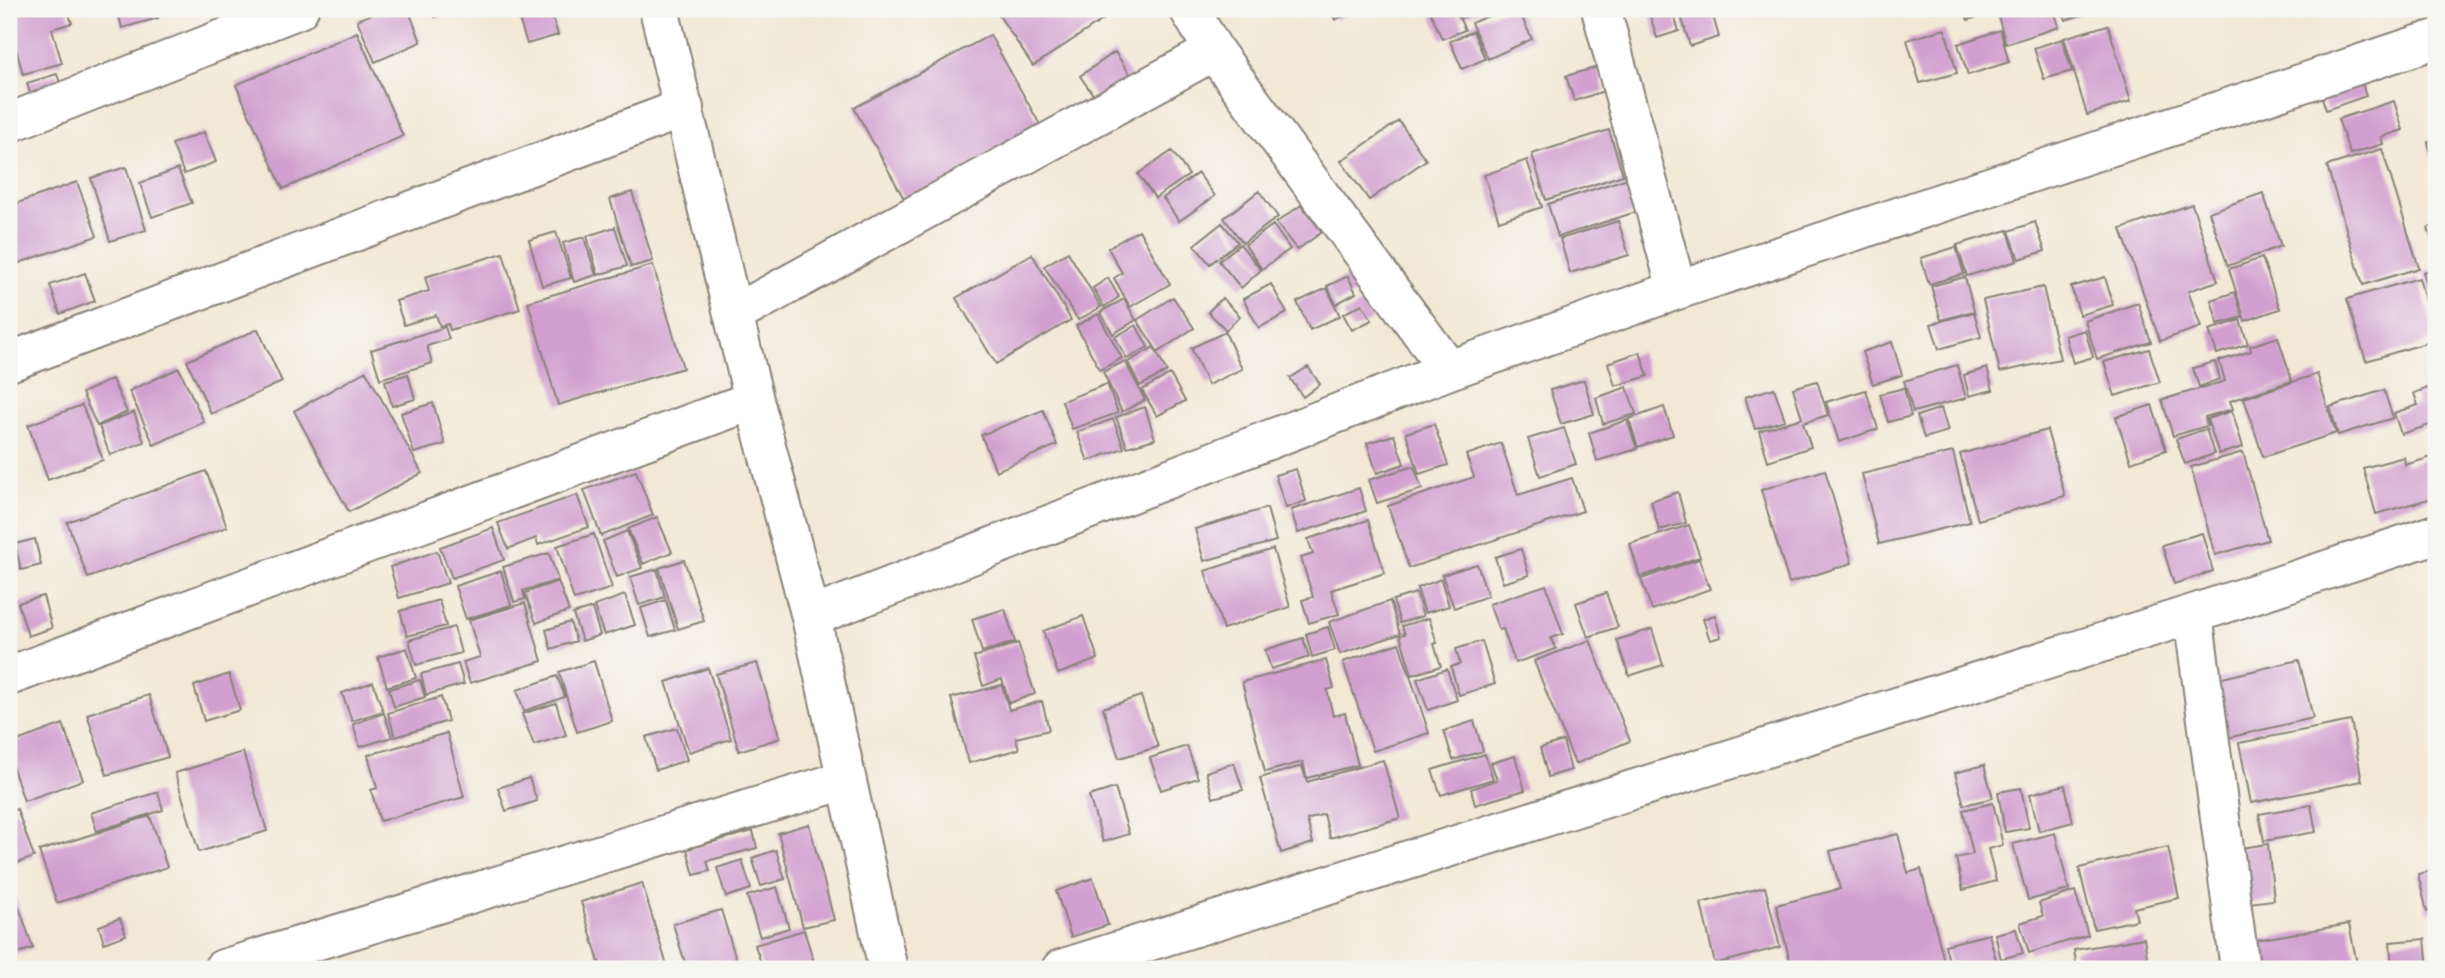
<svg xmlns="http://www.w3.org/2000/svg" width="2445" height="978" font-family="'IM FELL English',serif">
<rect width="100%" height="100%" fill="#f6f6f2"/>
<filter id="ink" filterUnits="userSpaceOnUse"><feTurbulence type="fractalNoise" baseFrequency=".0143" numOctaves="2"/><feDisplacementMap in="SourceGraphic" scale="14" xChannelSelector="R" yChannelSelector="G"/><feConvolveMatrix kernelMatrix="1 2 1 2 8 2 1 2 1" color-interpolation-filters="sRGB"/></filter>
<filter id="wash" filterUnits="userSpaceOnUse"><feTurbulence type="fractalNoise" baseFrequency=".00686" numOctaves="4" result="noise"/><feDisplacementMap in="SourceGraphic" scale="28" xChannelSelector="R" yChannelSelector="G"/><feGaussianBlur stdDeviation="1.57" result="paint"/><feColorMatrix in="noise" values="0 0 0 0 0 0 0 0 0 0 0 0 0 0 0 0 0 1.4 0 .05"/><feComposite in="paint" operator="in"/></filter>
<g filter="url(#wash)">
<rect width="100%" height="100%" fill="#f3e8d6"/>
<g id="blocks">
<path fill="#d2a0d0" d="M9 9H67L72 23 52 29 62 63 23 74 9 25Z
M117 9H155L158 18 122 28Z
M384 9H408L421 42 375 62 357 20Z
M432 9H457L435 17Z
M522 9H544V10L524 15Z
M550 9 558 35 527 44 519 19Z
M1006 9H1119L1033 66 998 14Z
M1330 9H1358L1335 20Z
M1429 9H1455L1465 30 1442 39Z
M1458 9H1486L1461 18Z
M1505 9H1518L1532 39 1488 59 1471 23Z
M1648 9H1672L1679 31 1657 38Z
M1679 9H1711L1719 37 1690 46Z
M1964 9H1990L1991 13 1968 20Z
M1996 9H2054L2059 27 2006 44Z
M2062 9H2100L2066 20Z
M2108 25 2131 101 2087 115 2064 38Z
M1945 29 1957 73 1920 83 1907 40Z
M2000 30 2009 62 1968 75 1958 44Z
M1473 31 1485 59 1462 69 1450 41Z
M357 32 403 136 283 189 236 85Z
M990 35 1043 130 907 204 854 108Z
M2062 39 2072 71 2044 79 2034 48Z
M1115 52 1131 76 1097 100 1080 76Z
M1598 67 1604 91 1574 101 1566 76Z
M57 74 63 91 32 100 27 83Z
M2361 80 2366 96 2326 110 2321 94Z
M2394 101 2403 130 2381 137 2383 144 2350 154 2338 119Z
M1399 121 1426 160 1369 200 1341 161Z
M1609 130 1623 175 1546 200 1532 154Z
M204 132 216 162 184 174 172 144Z
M2436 140V172H2435L2428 142Z
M2382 149 2419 268 2363 285 2327 166Z
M1172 151 1189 175 1155 198 1138 174Z
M1527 160 1542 207 1499 221 1484 175Z
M126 167 146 230 110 241 91 178Z
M178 169 192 203 152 217 140 183Z
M1198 173 1215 196 1179 221 1163 198Z
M1631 177 1642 210 1558 237 1548 204Z
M77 182 97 236 16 264 9 245V206Z
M1259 191 1278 217 1243 243 1224 218Z
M632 192 653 261 631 267 610 199Z
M2263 193 2281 246 2228 266 2209 212Z
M2192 204 2218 281 2188 291 2201 327 2160 341 2121 229Z
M1301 205 1322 232 1297 250 1276 223Z
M1618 221 1629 255 1570 273 1560 239Z
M2035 222 2045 251 2019 259 2009 231Z
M1222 223 1238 242 1210 264 1194 245Z
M1273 225 1290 249 1262 269 1245 245Z
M2436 225V252L2428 228Z
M615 227 627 266 598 275 587 236Z
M1139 230 1170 284 1130 307 1114 278 1122 273 1108 248Z
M2008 230 2017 261 1967 276 1957 245Z
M556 232 571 278 542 286 529 240Z
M584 237 596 275 574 282 563 243Z
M1240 244 1261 270 1241 288 1219 261Z
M1956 247 1964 274 1929 284 1921 258Z
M1068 252 1101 307 1078 320 1044 266Z
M503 253 520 309 450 330 448 324 440 326 436 315 404 325 396 301 429 291 425 277Z
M1032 254 1071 320 996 364 956 298Z
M2262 258 2280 309 2245 321 2229 269Z
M653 265 683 368 558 405 528 302Z
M2436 268V310L2423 272Z
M85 273 95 301 60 314 50 285Z
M1348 276 1356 293 1336 304 1327 286Z
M1965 277 1974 311 1941 320 1931 286Z
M2105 277 2113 305 2080 315 2071 287Z
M1108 278 1119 297 1104 307 1093 288Z
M2419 278 2436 340 2366 361 2347 299Z
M1271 284 1287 313 1259 328 1243 299Z
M2043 287 2060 359 2000 372 1983 300Z
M1327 288 1340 316 1310 330 1297 302Z
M2235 292 2243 317 2218 324 2211 300Z
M1173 297 1194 328 1158 352 1137 320Z
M1222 298 1240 316 1226 330 1208 312Z
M1124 299 1136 320 1113 334 1100 312Z
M2138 303 2151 342 2097 359 2085 321Z
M1362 304 1372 320 1352 330 1343 314Z
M1974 312 1981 337 1939 349 1931 324Z
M1098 314 1122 358 1100 370 1076 326Z
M2240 320 2248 344 2217 354 2209 330Z
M1136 325 1148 347 1127 359 1115 337Z
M445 327 449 339 427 346 432 363 380 379 371 350Z
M258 329 282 382 211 414 187 361Z
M2085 330 2093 357 2073 363 2065 336Z
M1225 332 1242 369 1208 385 1191 348Z
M2278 337 2292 381 2230 401 2233 409 2205 417 2207 426 2173 436 2162 400 2225 381 2219 361 2251 351 2250 346Z
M1892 342 1902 375 1873 384 1862 352Z
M1154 347 1167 372 1140 386 1128 362Z
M2149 349 2160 382 2115 396 2104 362Z
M1640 352 1648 376 1615 386 1608 363Z
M1125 361 1145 400 1122 412 1103 372Z
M2215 362 2220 379 2199 387 2193 368Z
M1957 365 1966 398 1913 412 1904 381Z
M1308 367 1320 384 1303 397 1290 378Z
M179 368 204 422 154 445 129 391Z
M1987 368 1993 390 1969 396 1964 375Z
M366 371 422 473 349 512 294 411Z
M408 374 415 399 392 406 385 381Z
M1170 374 1185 401 1157 416 1142 390Z
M2317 374 2336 433 2263 457 2244 398Z
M112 379 127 412 97 426 82 393Z
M1584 380 1594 414 1561 424 1550 390Z
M1817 381 1828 415 1803 423 1811 447 1768 461 1759 431 1802 418 1793 388Z
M1107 384 1118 413 1072 429 1062 401Z
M2436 385V423L2401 434 2394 413 2418 405 2414 393Z
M1627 387 1636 414 1603 424 1596 398Z
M1774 388 1785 420 1755 429 1745 397Z
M1904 388 1911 416 1888 422 1880 394Z
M1866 390 1878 429 1839 442 1826 402Z
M2384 390 2393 418 2338 435 2330 407Z
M433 403 445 444 414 453 401 413Z
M82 405 103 460 48 480 28 425Z
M2152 405 2166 450 2131 462 2116 417Z
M1145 407 1155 439 1127 447 1116 417Z
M1664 407 1673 435 1638 447 1629 419Z
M1941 408 1948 431 1924 438 1917 416Z
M1043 410 1057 445 996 471 981 435Z
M2232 411 2243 447 2219 454 2207 419Z
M134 412 144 442 110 455 99 426Z
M1113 419 1124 448 1088 461 1077 432Z
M1627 420 1637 449 1597 461 1589 433Z
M1434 424 1448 465 1419 474 1406 433Z
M1564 428 1576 464 1540 476 1528 439Z
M2206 429 2214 454 2185 464 2176 439Z
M2047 430 2065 496 1978 520 1960 454Z
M1394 435 1404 464 1377 473 1367 443Z
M1501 443 1518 495 1572 478 1583 511 1409 568 1388 506 1474 477 1466 455Z
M1953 452 1970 522 1879 544 1862 474Z
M2243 452 2268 540 2215 555 2191 467Z
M2435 456 2436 497 2376 514 2363 468 2404 457 2405 465Z
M1414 466 1422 489 1377 503 1369 480Z
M1296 469 1306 501 1286 508 1275 475Z
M1825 470 1852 563 1789 583 1761 490Z
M206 471 227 527 88 578 67 522Z
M636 471 653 515 601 536 584 490Z
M1359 488 1366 511 1298 533 1291 510Z
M1678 492 1686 523 1659 530 1651 501Z
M577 495 589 527 538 545 536 538 508 549 498 523Z
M1267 508 1276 541 1204 561 1195 529Z
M657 517 672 552 643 564 628 529Z
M1368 520 1385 573 1331 590 1339 614 1309 623 1302 600 1313 597 1301 558 1313 554 1308 539Z
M1689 525 1700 557 1640 577 1630 544Z
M493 528 504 560 452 578 440 547Z
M627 531 642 568 617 577 603 541Z
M2202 533 2213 571 2174 584 2162 545Z
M594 534 612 588 574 600 557 546Z
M35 539 41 565 21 570 15 544Z
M1273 549 1290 607 1223 629 1205 571Z
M1521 549 1529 575 1503 583 1495 557Z
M437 551 448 583 399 598 390 567Z
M549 553 558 580 523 591 525 599 514 602 503 567Z
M1699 559 1710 589 1652 610 1641 579Z
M684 560 704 621 678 629 659 568Z
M1477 564 1488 596 1454 608 1442 575Z
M657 569 665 597 639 605 630 577Z
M501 571 511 605 466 619 455 586Z
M1441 579 1449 606 1425 613 1417 588Z
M558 581 569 611 536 623 525 593Z
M1546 585 1563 634 1551 638 1556 649 1515 663 1503 629 1499 630 1489 604Z
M1416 593 1423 616 1400 623 1393 600Z
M1606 593 1618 627 1588 637 1576 603Z
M625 595 635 625 604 635 594 606Z
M43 596 52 628 28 636 18 603Z
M439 600 446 626 407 636 400 611Z
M666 600 675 630 650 637 641 608Z
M1390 601 1400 634 1340 654 1329 622Z
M525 603 542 661 470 683 463 662 480 657 469 620Z
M592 608 600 635 582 641 573 614Z
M1005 609 1015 642 982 652 972 619Z
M1715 615 1721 637 1710 640 1703 619Z
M1083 616 1098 659 1058 674 1043 631Z
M1429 618 1437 643 1434 644 1441 666 1412 675 1400 635 1405 634 1402 626Z
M570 622 576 641 551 649 546 630Z
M454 627 461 653 416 665 409 640Z
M1328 627 1335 650 1312 657 1306 634Z
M1652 629 1663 665 1629 676 1617 640Z
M1303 638 1309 657 1271 669 1265 650Z
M1590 640 1630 741 1575 764 1534 661Z
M1482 641 1495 684 1459 695 1451 667 1460 664 1456 649Z
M1018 643 1035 694 1009 703 1002 679 983 686 974 657Z
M1399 643 1429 733 1373 751 1343 662Z
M407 648 416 678 387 687 378 657Z
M1326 660 1334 688 1327 690 1333 716 1345 713 1358 765 1307 778 1303 762 1265 772 1242 682Z
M2299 660 2313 718 2227 738 2214 680Z
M594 661 612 721 577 732 559 672Z
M757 663 780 738 739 751 716 674Z
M458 664 464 684 426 695 421 674Z
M708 668 731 739 689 752 666 682Z
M1447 669 1457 700 1428 710 1417 679Z
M229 674 240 710 204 721 194 686Z
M557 676 565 697 524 711 517 690Z
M420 680 425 697 394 707 389 689Z
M373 682 383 711 352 721 342 693Z
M1002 685 1009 710 1042 701 1049 730 1016 738 1019 749 969 763 951 698Z
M149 695 168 757 107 775 87 714Z
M1141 696 1158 747 1119 758 1103 708Z
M441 697 448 721 395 737 388 713Z
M556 703 566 735 534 745 522 714Z
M384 713 392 737 360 747 353 724Z
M1474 721 1483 751 1453 760 1444 731Z
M2351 721 2362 781 2251 803 2239 743Z
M63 724 83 780 24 801 9 756V744Z
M677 728 687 760 656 770 646 737Z
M447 733 464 797 380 821 371 790 377 788 368 755Z
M1563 741 1571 770 1548 777 1540 748Z
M1187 746 1198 778 1161 790 1150 758Z
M243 752 267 831 199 852 175 773Z
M1485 754 1493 779 1441 795 1432 770Z
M1515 756 1525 790 1475 805 1471 789 1497 780 1491 763Z
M1383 760 1400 818 1330 838 1324 814 1307 820 1313 843 1281 853 1260 778 1302 766 1307 782Z
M1234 763 1243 790 1213 798 1206 772Z
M1984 765 1993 798 1964 805 1955 773Z
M529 778 537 801 506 811 498 788Z
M2065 785 2073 822 2039 831 2030 794Z
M1115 788 1129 834 1103 842 1089 796Z
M2021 788 2029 828 2005 832 1998 792Z
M158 792 163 810 97 831 91 813Z
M1993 803 2003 845 1988 849 1996 881 1963 890 1956 858 1973 854 1963 810Z
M2311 805 2316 832 2264 841 2259 814Z
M17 809 34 857 9 866V812Z
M150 816 167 867 57 903 39 851Z
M809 824 834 920 803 927 778 833Z
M753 831 757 848 707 861 710 871 694 875 687 849Z
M2055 833 2069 890 2028 900 2013 844Z
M1898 834 1908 873 1921 869 1946 969H1792L1776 905 1840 889 1830 851Z
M2268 844 2274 900 2241 904 2234 849Z
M2168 847 2179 898 2134 908 2137 920 2094 929 2079 868Z
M776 850 785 879 761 886 752 858Z
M742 860 751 889 726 897 717 868Z
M2436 870V909L2427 912 2418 874Z
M9 878 33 948 9 956Z
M1093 878 1108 925 1071 937 1056 891Z
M642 883 668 969H601L581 902Z
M777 887 789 928 760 937 747 896Z
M1765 887 1780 947 1715 964 1701 903Z
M2075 891 2088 935 2029 953 2020 923 2043 916 2039 903Z
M721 910 739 969H687L673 924Z
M120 918 126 935 104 943 99 926Z
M2349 924 2358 969H2261L2256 940Z
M2016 929 2023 953 2001 959 1995 934Z
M804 930 816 969H763L755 945Z
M1989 934 1996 960 1951 969 1945 945Z
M2144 938 2149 969H2077L2074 950Z
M2425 939 2428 969H2392L2390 942Z"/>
</g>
</g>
<g filter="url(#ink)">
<use href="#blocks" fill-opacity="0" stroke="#888279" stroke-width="2"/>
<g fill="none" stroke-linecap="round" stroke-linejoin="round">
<defs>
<path id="minor" d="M659 9 754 400 811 617 888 969
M1189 9 1214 51 1449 370
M1601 9 1677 290
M9 123 299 9
M735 314 1214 51
M9 362 684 108
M2193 614 2240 969
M811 617 1449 370 1677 290 2436 39
M9 676 754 400
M223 969 845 780
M1061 969 2193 614 2436 534"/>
</defs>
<use href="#minor" stroke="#888279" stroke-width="42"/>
<use href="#minor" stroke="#fff" stroke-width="38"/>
</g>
</g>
<rect width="2445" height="978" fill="none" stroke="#f6f6f2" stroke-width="35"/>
</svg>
